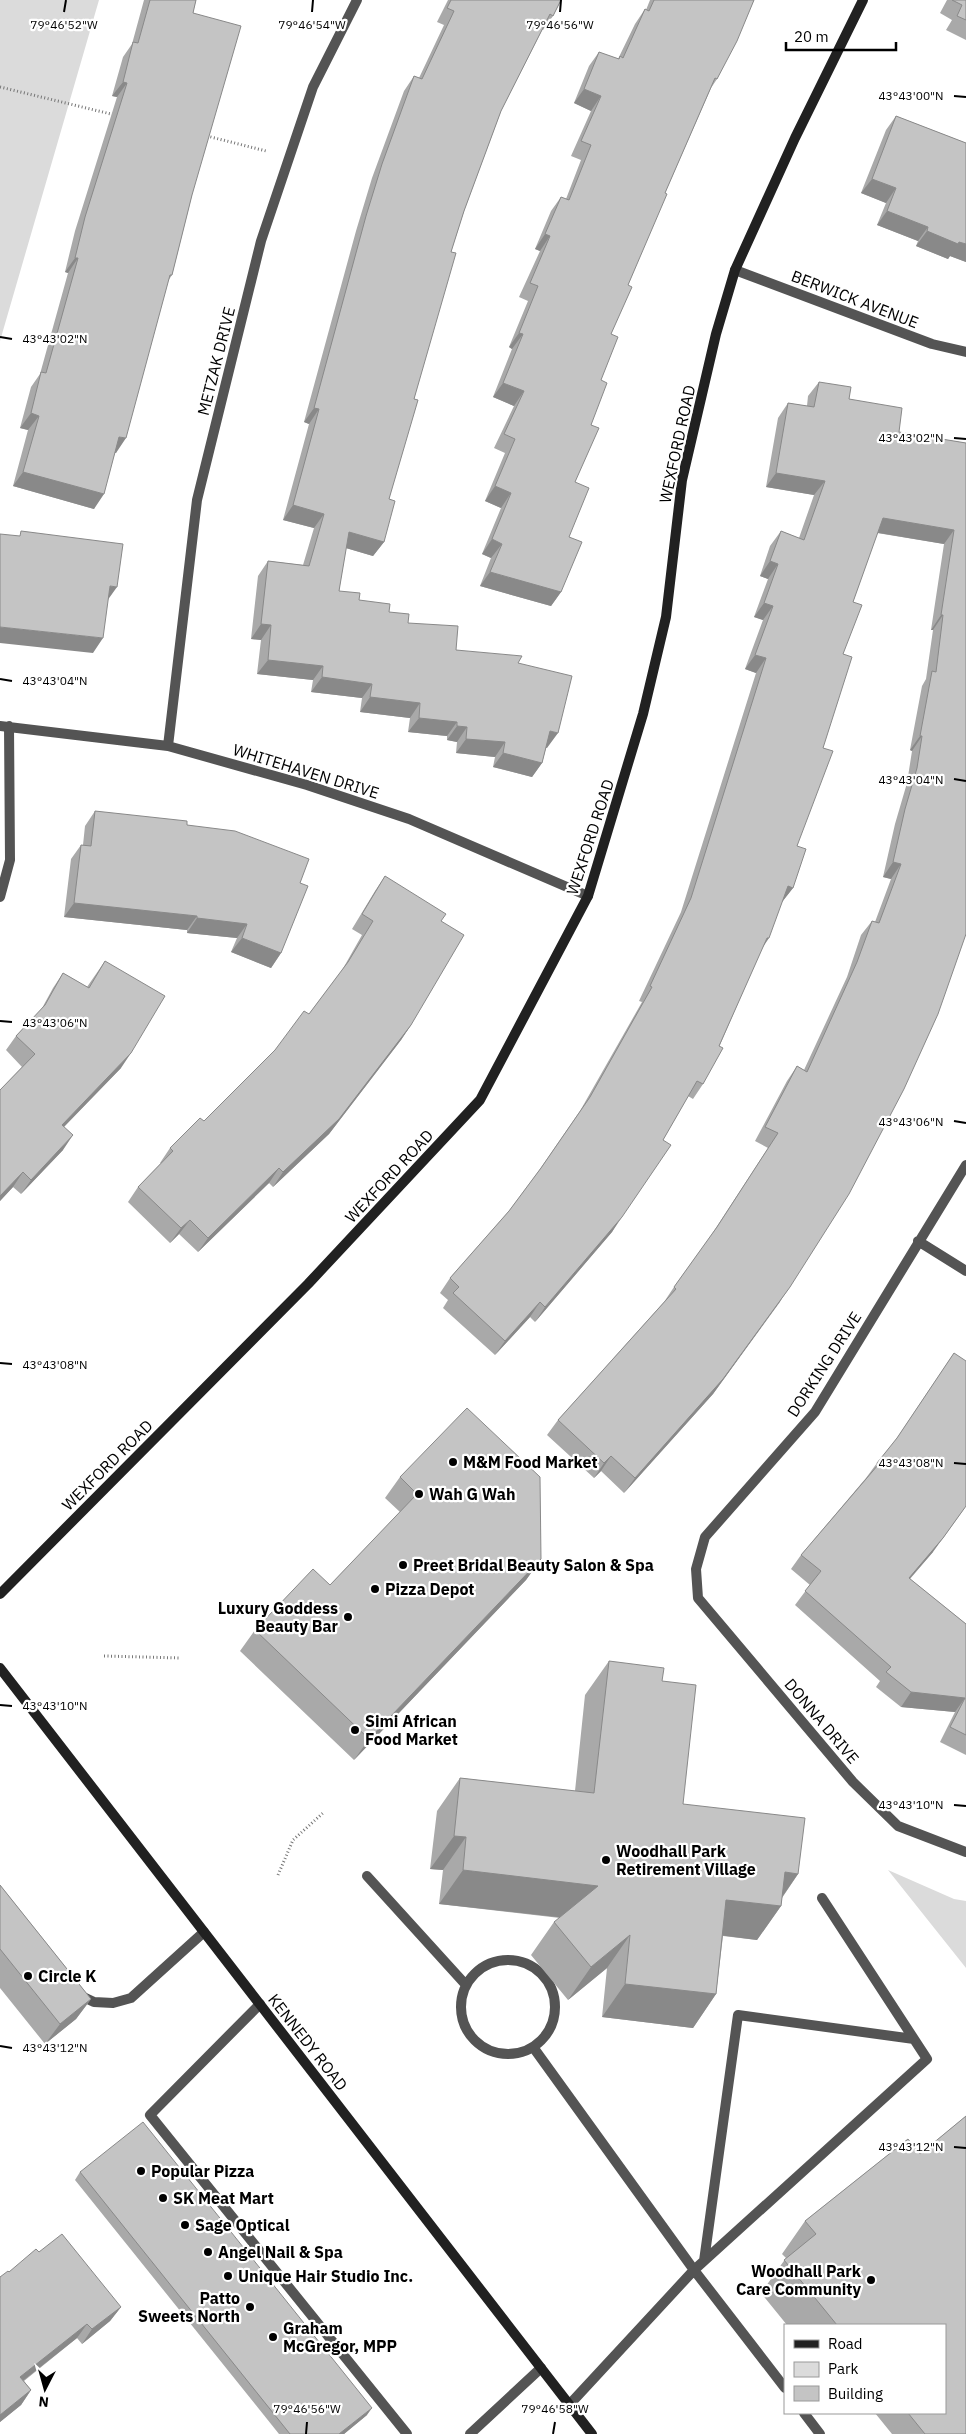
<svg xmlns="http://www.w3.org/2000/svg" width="966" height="2434" font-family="'IBM Plex Sans',sans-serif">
<rect width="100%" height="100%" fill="#fff"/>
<path fill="#dbdbdb" d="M0 0H99L0 341Z
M888 1870 954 1899 966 1901V1968Z"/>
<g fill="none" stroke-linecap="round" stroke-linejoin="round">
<path stroke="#767676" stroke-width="3" stroke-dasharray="1 2.5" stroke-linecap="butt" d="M0 87 115 115
M207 136 266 151
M104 1656 181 1658
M278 1875 293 1840 323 1813"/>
<path stroke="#545454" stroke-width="10" d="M367 1876 466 1985
M461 2007a47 47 0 1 1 94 0a47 47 0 1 1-94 0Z
M79 1995 94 2002 113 2003 131 1998 204 1932
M260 2004 150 2115 407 2434
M533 2047 694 2270 785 2388
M704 2261 738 2015 914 2039
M570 2404 694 2270 927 2059 822 1898
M804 2413 820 2434
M470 2434 541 2368"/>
<path stroke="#545454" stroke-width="10" d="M735 270 932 344 966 352
M0 726 168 746 307 785 409 819 588 896
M168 746 197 500 261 241 313 87 357 0
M0 897 10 860 9 726
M966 1165 815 1412 705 1537 696 1569 698 1598 853 1782 898 1826 966 1852
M918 1241 966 1271"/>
<path stroke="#212121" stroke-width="10" d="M0 1594 308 1284 480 1100 588 896 643 714 666 617 682 480 716 334 735 270 795 138 863 0
M0 1668 592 2434"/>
</g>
<path fill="#a9a9a9" d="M144 0H196L193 13 192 195 172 275 168 281 116 453H115L94 509 13 486 28 430 20 428 31 387 40 374 68 273 65 272 75 231 117 97 112 96 123 57 132 44Z
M448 0H561L553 16 543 30H542L501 111 464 211 451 252 389 499 384 542 373 556 346 548 339 591 359 600 389 612 456 650 518 663 547 748H546L542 763 532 777 493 767 495 757 456 753 457 742 447 740V736L408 732 410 718 360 712 362 698 311 692 313 680 257 674 261 640 251 639 258 576 268 561 303 565 314 528 283 520 309 424 304 422 356 231 372 178 404 91 414 76 419 78 444 25 437 22Z
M650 0H754L717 79 711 88 665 193 628 285 611 334 591 425 575 482 569 537 561 592 551 606 480 586 491 558 482 554 501 508 485 501 505 453 494 448 514 406 493 397 512 349 509 347 528 301 519 297 540 251 535 249 551 211 561 197 566 199 581 160 571 156 591 111 574 103 589 66 599 52 618 59 635 24 645 9 646 10Z
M947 0H966V40L946 30 952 20 940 13Z
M896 116 966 143V262L950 256 948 259 916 246 918 241 877 225 886 203 861 193 886 130Z
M819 382 849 399 899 432 966 443V934L780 1302 713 1394 624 1493 601 1471 594 1478 547 1435 558 1420 664 1302 674 1287 710 1237 768 1148 755 1141 787 1081 797 1066 804 1070 847 977 861 935 872 921 875 922 891 879 883 877 895 824 907 783 912 751 910 750 922 686 926 679 933 630H931L944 544 877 533 853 602 843 654 823 748 797 846 793 888 782 902 703 1084 693 1099 688 1096 663 1140 612 1232 535 1322 530 1317 495 1355 443 1308 448 1300 440 1293 450 1278 509 1211 538 1172 580 1111 642 1002 639 1001 681 912 756 673 745 669 763 620 754 617 768 579 760 576 770 546 781 531 799 538 814 495 766 487 778 418 788 403 807 406 808 396Z
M95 811 187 825 300 883 281 953 271 968 231 952 237 938 187 933V930L64 917 71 859 81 845H83L85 826Z
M385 876 441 921 411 1025 401 1040 329 1134 273 1187 269 1183 198 1252 179 1234 170 1243 128 1202 138 1187 161 1163H160L170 1148 204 1121 275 1050 309 1014 341 972 362 935 352 929 375 891Z
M105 961 121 1068 64 1127 63 1150 21 1194 13 1187 0 1201V1090L22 1067 6 1050 16 1036 41 1010 53 988 63 973 87 987Z
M954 1353 933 1552 910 1579 966 1624V1755L940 1742 955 1712 901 1707 876 1687 880 1681 795 1605 810 1585 791 1569 801 1555 866 1478 877 1463 895 1441Z
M400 1477 541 1559 526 1580 354 1760 240 1651 255 1630 330 1585 400 1512 385 1498Z
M609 1661 662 1681 683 1804 798 1874 782 1898 781 1906 757 1940 723 1936 716 1994 693 2028 602 2017 607 1968 568 2000 531 1955 554 1922 560 1918 439 1904 443 1870 430 1869 437 1811 460 1778 575 1791 585 1695Z
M0 1885 91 1999 76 2019 45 2044 0 1988Z
M966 2116V2434H892L875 2413H945V2325H787L761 2293 786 2258 782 2254 805 2221 908 2139 920 2154Z
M80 2172 367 2415 344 2434H279L75 2180Z
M39 2252 121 2307 110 2321 82 2344 77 2338 24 2381 31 2390 21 2405 0 2422V2277L9 2272Z"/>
<path fill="#898989" d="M123 82 127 83 117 97 112 96Z
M584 89 601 96 591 111 574 103Z
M872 179 896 188 886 203 861 193Z
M887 211 928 227 918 241 877 225Z
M927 231 966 244V262L950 256 948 259 916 246Z
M545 234 550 236 540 251 535 249Z
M75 258H78L68 273 65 272Z
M519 333 523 334 512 349 509 347Z
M503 383 524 391 514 406 493 397Z
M314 408 319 409 309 424 304 422Z
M31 413 39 416 28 430 20 428Z
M119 437 126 438 116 453 109 451Z
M23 472 104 494 94 509 13 486Z
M776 473 825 481 814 495 766 487Z
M495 486 511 493 501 508 485 501Z
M293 505 324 514 314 528 283 520Z
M883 518 954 530 944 544 873 532Z
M349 532 384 542 373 556 339 546Z
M492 539 502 544 491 558 482 554Z
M770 561 778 564 768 579 760 576Z
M490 572 561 592 551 606 480 586Z
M110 586 117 587 107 601Z
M764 603 773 606 763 620 754 617Z
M941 615H943L933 630H931Z
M261 624 271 625 261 640 251 639Z
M0 627 103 638 93 653 0 643Z
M755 655 766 658 756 673 745 669Z
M268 660 323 666 313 680 257 674Z
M322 677 372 684 362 698 311 692Z
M370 697 420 703 410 718 360 712Z
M419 718 457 722 447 736 408 732Z
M457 726 467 727 457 742 447 740Z
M550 731 558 733 547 748 540 746Z
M920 736H922L912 751 910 750Z
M466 739 505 742 495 757 456 753Z
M503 753 542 763 532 777 493 767Z
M893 862 901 864 891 879 883 877Z
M788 886 793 888 782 902 777 901Z
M74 903 197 916 187 930 64 917Z
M197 918 247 924 237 938 187 933Z
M242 938 281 953 271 968 231 952Z
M767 938H769L759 953Z
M411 1025 401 1040 329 1134 273 1187 283 1172Z
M131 1053 121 1068 52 1139 62 1125Z
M73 1135 63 1150 21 1194 31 1180Z
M279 1168 269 1183 198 1252 208 1238Z
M23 1172 13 1187 0 1201V1196Z
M622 1217 612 1232 535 1322 545 1307Z
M190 1220 179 1234 170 1243 181 1228Z
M790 1287 713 1394 624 1493 635 1478Z
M540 1302 530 1317 495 1355 505 1341Z
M611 1456 601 1471 594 1478 604 1463Z
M966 1506 933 1552 898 1592 909 1578Z
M541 1559 526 1580 354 1760 369 1739Z
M911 1692 965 1698 955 1712 901 1707Z
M454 1836 466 1837 443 1870 430 1869Z
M463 1870 598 1886 575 1919 439 1904Z
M785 1872 798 1874 776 1906H781L757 1940 703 1933 726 1900Z
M630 1935 607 1968 568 2000 591 1967Z
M625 1984 716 1994 693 2028 602 2017Z
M91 1999 76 2019 45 2044 60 2024Z
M121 2307 110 2321 82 2344 92 2329Z
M87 2324 77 2338 10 2391 20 2377Z
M31 2390 21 2405 0 2422V2415Z
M372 2408 367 2415 344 2434H339Z"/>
<path fill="#c4c4c4" stroke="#898989" d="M150 0H196L193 13 241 26 192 195 172 275H170L126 438 119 437 104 494 23 472 39 416 31 413 41 372 46 373 78 258H75L85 217 127 83 123 82 133 42 138 43Z
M451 0H561L553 16 550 14 501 111 464 211 451 252 456 253 414 399 418 400 389 499 395 501 384 542 349 532 339 591 360 593 359 600 390 604 389 612 409 614 408 623 458 626 456 650 522 656 518 663 572 676 558 733 550 731 542 763 503 753 505 742 466 739 467 727 457 726V722L419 718 420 703 370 697 372 684 322 677 323 666 268 660 271 625 261 624 268 561 309 566 324 514 293 505 319 409 314 408 366 216 382 164 414 76 422 79 454 11 447 8Z
M654 0H754L737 41 717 79 715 78 665 193 667 194 628 285 632 287 611 334 618 337 601 380 607 383 591 425 599 428 575 482 589 488 569 537 582 542 561 592 490 572 502 544 492 539 511 493 495 486 515 439 504 434 524 391 503 383 523 334 519 333 538 286 530 283 550 236 545 234 561 197 569 200 591 145 581 141 601 96 584 89 599 52 619 59 620 56 623 58 645 9 649 11Z
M952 0H966V20L957 16 962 5Z
M896 116 966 143V244L959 242 958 244 927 231 928 227 887 211 896 188 872 179Z
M819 382 851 387 849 399 902 408 899 432 966 443V934L938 1014 904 1089 849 1194 790 1287 723 1379 635 1478 611 1456 604 1463 558 1420 676 1289 674 1287 717 1227 778 1133 765 1127 797 1066 807 1072 857 962 872 921 879 923 901 864 893 862 905 809 917 768 922 736H920L932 671 936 672 943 615H941L954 530 883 518 853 602 862 605 843 654 852 657 823 748 833 751 797 846 806 849 793 888 788 886 769 938H767L719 1046 723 1048 703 1084 697 1081 663 1140 671 1145 622 1217 545 1307 540 1302 505 1341 453 1293 459 1287 450 1278 509 1211 541 1168 590 1097 652 987 650 986 691 898 766 658 755 655 773 606 764 603 778 564 770 561 781 531 804 540 825 481 776 473 788 403 814 407Z
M21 531 123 544 117 587 110 586 103 638 0 627V534L20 536Z
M95 811 187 821V825L235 831 309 859 300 883 308 886 281 953 242 938 247 924 197 918V916L74 903 81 845 91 846Z
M385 876 446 914 441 921 464 935 411 1025 339 1119 283 1172 279 1168 208 1238 190 1220 181 1228 138 1187 173 1151 170 1148 200 1118 204 1121 275 1050 304 1011 309 1014 348 962 373 921 362 914Z
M105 961 165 996 131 1053 62 1125 73 1135 31 1180 23 1172 0 1196V1090L35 1054 16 1036 45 1005 63 973 89 988Z
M954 1353 966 1361V1506L943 1538 909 1578 966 1624V1735L950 1727 965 1698 911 1692 886 1672 891 1667 805 1591 821 1571 801 1555 878 1465 877 1463 897 1438Z
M467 1408 540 1477 541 1559 369 1739 255 1630 313 1569 330 1585 417 1494 400 1477Z
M609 1661 664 1668 662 1681 696 1685 683 1804 805 1818 798 1874 785 1872 781 1906 726 1900 716 1994 625 1984 630 1935 591 1967 554 1922 598 1886 463 1870 466 1837 454 1836 460 1778 594 1793Z
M0 1885 91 1999 60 2024 0 1949Z
M966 2116V2434H925L908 2413H945V2325H837L784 2260 816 2234 805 2221 908 2139 920 2154Z
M143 2122 372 2408 339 2434H290L80 2172Z
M62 2234 121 2307 92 2329 87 2324 20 2377 31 2390 0 2415V2277L8 2271 9 2272 36 2249 39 2252Z"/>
<path fill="none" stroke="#000" stroke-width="2" d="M64 12 66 0M312 12 313 0M560 12 561 0M954 96 966 97M0 337 12 339M954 438 966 439M0 679 12 681M954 779 966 781M0 1021 12 1022M954 1121 966 1123M0 1363 12 1364M954 1463 966 1464M0 1705 12 1706M954 1805 966 1806M0 2046 12 2048M954 2147 966 2148M306 2434 307 2422M553 2434 555 2422"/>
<g fill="#000" stroke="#fff" stroke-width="2">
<circle cx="453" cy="1462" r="5"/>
<circle cx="419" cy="1494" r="5"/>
<circle cx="403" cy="1565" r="5"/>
<circle cx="375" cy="1589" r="5"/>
<circle cx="348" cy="1617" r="5"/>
<circle cx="355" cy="1730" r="5"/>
<circle cx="606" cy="1860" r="5"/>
<circle cx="28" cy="1976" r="5"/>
<circle cx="141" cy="2171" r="5"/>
<circle cx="163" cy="2198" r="5"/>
<circle cx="185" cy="2225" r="5"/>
<circle cx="208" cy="2252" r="5"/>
<circle cx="228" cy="2276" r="5"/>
<circle cx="871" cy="2280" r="5"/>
<circle cx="250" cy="2307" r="5"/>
<circle cx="273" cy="2337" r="5"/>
</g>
<g text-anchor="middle" stroke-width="4.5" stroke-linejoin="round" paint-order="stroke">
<g font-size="16" fill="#000" stroke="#fff">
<text transform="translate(855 299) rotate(21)" y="6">BERWICK AVENUE</text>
<text transform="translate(216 361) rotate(-76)" y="6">METZAK DRIVE</text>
<text transform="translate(677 444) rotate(-78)" y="6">WEXFORD ROAD</text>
<text transform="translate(306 771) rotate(17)" y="6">WHITEHAVEN DRIVE</text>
<text transform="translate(590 837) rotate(-72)" y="6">WEXFORD ROAD</text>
<text transform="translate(389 1176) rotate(-47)" y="6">WEXFORD ROAD</text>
<text transform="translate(824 1364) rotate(-57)" y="6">DORKING DRIVE</text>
<text transform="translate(107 1465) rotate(-45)" y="6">WEXFORD ROAD</text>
<text transform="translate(822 1721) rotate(50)" y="6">DONNA DRIVE</text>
<text transform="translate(308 2042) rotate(52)" y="6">KENNEDY ROAD</text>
</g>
<g font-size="16" font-weight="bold" fill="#000" stroke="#fff" text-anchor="start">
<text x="463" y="1468">M&amp;M Food Market</text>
<text x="429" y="1500">Wah G Wah</text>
<text x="413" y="1571">Preet Bridal Beauty Salon &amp; Spa</text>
<text x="385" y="1595">Pizza Depot</text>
<text x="338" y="1614" text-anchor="end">Luxury Goddess<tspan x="338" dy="18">Beauty Bar</tspan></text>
<text x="365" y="1727">Simi African<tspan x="365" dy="18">Food Market</tspan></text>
<text x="616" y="1857">Woodhall Park<tspan x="616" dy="18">Retirement Village</tspan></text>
<text x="38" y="1982">Circle K</text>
<text x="151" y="2177">Popular Pizza</text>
<text x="173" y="2204">SK Meat Mart</text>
<text x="195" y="2231">Sage Optical</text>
<text x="218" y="2258">Angel Nail &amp; Spa</text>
<text x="861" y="2277" text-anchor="end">Woodhall Park<tspan x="861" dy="18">Care Community</tspan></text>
<text x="238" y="2282">Unique Hair Studio Inc.</text>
<text x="240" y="2304" text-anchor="end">Patto<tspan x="240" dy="18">Sweets North</tspan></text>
<text x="283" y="2334">Graham<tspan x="283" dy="18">McGregor, MPP</tspan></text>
</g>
</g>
<g font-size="12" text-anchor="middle" fill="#000" stroke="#fff" stroke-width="4.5" stroke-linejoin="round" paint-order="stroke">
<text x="64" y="29">79°46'52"W</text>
<text x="312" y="29">79°46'54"W</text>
<text x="560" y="29">79°46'56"W</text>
<text x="911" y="100">43°43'00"N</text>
<text x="55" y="343">43°43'02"N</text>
<text x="911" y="442">43°43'02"N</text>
<text x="55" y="685">43°43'04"N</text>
<text x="911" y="784">43°43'04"N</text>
<text x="55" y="1027">43°43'06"N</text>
<text x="911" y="1126">43°43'06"N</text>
<text x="55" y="1369">43°43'08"N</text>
<text x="911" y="1467">43°43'08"N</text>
<text x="55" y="1710">43°43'10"N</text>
<text x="911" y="1809">43°43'10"N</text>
<text x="55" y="2052">43°43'12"N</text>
<text x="911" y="2151">43°43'12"N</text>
<text x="307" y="2413">79°46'56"W</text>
<text x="555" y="2413">79°46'58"W</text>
</g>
<rect x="784" y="2324" width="162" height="90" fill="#ffffff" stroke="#999999"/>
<rect x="794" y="2340" width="25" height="8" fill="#212121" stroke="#999999"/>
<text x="828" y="2349" font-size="15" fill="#000000">Road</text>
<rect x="794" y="2362" width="25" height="15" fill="#dbdbdb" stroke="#999999"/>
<text x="828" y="2374" font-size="15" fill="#000000">Park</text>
<rect x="794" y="2386" width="25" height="15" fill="#c4c4c4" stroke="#999999"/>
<text x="828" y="2399" font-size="15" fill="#000000">Building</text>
<g transform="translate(45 2389) rotate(186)" stroke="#ffffff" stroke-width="4" paint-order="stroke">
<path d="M0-4L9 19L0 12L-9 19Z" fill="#000000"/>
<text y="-8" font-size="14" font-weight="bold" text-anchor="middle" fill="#000000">N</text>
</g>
<path d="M786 42v8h110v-8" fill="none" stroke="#000000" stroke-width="2.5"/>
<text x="794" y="42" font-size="15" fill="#000000" stroke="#ffffff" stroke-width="4" paint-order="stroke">20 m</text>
</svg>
